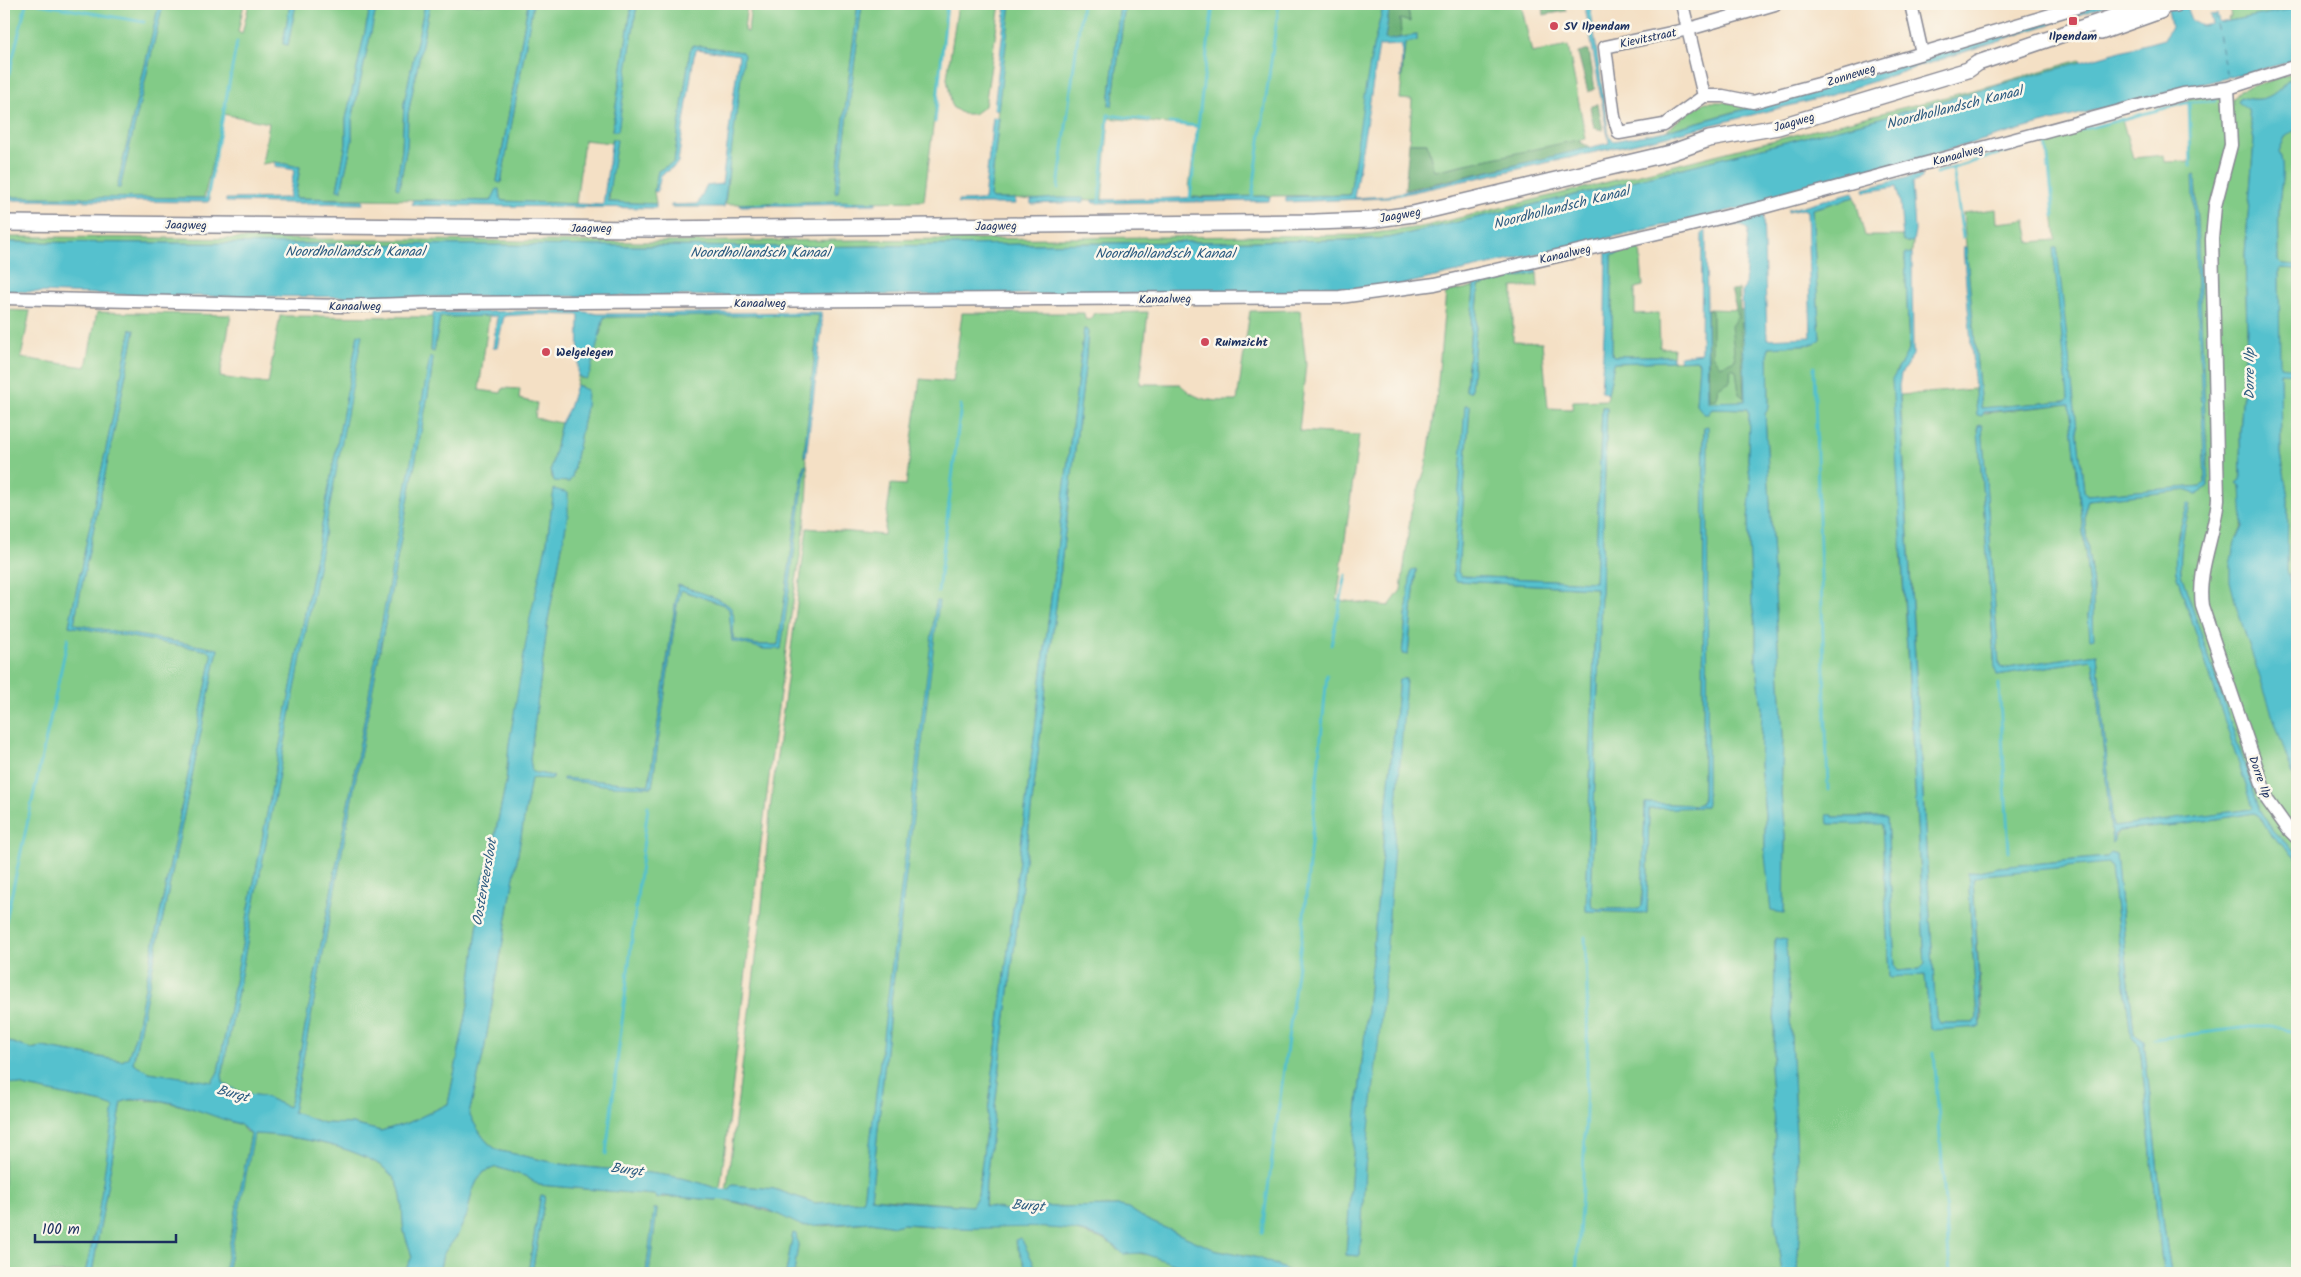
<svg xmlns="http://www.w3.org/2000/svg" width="2301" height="1277" font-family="Kalam,sans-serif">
<rect width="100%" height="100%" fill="#fbf7ec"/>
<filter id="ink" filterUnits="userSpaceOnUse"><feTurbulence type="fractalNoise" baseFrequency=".02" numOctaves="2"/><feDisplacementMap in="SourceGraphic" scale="10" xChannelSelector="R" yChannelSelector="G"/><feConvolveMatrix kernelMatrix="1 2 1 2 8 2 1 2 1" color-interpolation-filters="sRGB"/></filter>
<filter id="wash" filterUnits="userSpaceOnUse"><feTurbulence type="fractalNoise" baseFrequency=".0096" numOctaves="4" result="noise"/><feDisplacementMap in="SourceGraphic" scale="20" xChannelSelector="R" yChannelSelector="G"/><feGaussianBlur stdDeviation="1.12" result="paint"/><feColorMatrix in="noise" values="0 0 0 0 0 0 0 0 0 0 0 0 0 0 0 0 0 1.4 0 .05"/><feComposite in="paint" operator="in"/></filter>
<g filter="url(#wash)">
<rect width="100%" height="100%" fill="#f4e0c5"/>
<path fill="#82cb87" stroke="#4e7d72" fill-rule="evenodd" d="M4 4H159L117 187 120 188 163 4H244L238 32 242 34 249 4H290L283 44 288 45 296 4H371L346 119V144L337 190 341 191 352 141V120L377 4H425L404 103 402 150 396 188 399 189 407 146 408 114 430 4H528L497 181 501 183 533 4H632L612 130 617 131 637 4H747L744 31 748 32 751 4H858L835 192H838L862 4H948L924 201 725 204 742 52 693 45 690 51 674 162 658 171 654 191 656 204 609 202 612 139 611 143 584 140 576 204 502 201 500 198 499 190 491 201 295 198 300 167 275 162 262 164 269 123 223 114 204 198 4 197Z
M958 4H1000L985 106 974 114H963L952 107 947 78Z
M1010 4H1120L1109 105 1112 106 1125 4H1384L1373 47 1350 195 1192 197 1189 187 1197 127 1109 118 1102 200 991 199 990 196 999 118 997 117Z
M1407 4H1521L1532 53 1568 46 1586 139 1433 171 1427 143H1409L1412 100 1400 99 1405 43 1417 40 1416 35 1401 37 1400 19 1410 21Z
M2297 4V8L2229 21 2228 18 2231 17 2229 5Z
M2080 60V63L1873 120 1588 192 1389 238 1350 240 797 247 4 242V237H42L649 242 1359 235 1421 227 1596 185 1993 85Z
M2297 72C2276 91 2271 105 2240 97L2248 109 2254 140 2245 254 2247 329 2240 434 2241 480 2237 483 2241 486C2243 502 2247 522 2238 535L2243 626 2275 720 2297 714V854L2273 831 2260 811 2181 574C2179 550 2183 529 2190 506L2178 532 2176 573 2254 807 2252 809 2113 828 2097 654 2001 668 1999 664 1982 426H1978L1994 658 1997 675 2090 660 2093 663 2098 692 2112 842 2118 831 2186 824 2254 813 2258 815 2271 835 2297 859V1273H2171L2164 1227 2144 1041 2134 1034 2116 855 2111 853 2107 857 1999 867 1968 873 1977 1019 1974 1023H1939L1936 1018 1900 395 1975 389 1977 414 2069 404 2070 405 2090 598 2088 616 2093 638C2093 622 2093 605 2093 588 2092 570 2080 513 2087 500L2189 490 2196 494 2208 486 2195 174 2205 484 2203 486 2086 495 2084 491 2073 393 2066 367 2068 398 2066 401 1981 408 1963 213 1996 209 1997 223 2026 220 2030 242 2056 240 2046 141 2122 119 2133 158 2164 155 2165 162 2192 161 2188 98C2200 97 2215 92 2224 101L2234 99 2240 90Z
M1706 102H1724L1751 107 1666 131 1683 116Z
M2297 129V265L2282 264 2279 261C2279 242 2278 224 2279 206 2280 186 2286 170 2279 151L2285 137Z
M1855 197 1865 236H1903L1906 242H1913L1912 253 1905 255 1909 349 1906 358 1896 371 1901 548 1925 964 1920 969 1897 971 1895 967 1887 819 1882 817H1833L1829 824 1882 823 1889 977 1925 975 1930 1028 1980 1027 1982 1018 1973 879 1983 875 2108 862 2111 868 2131 1037 2140 1045 2163 1273H1797L1800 1215 1786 941 1775 939 1774 1057 1770 1066 1775 1136 1774 1159 1777 1185 1775 1221 1782 1273H1294L1259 1258 1213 1249 1147 1220 1128 1208 1120 1206 1054 1207 1026 1205 1012 1211 985 1206 986 1180 1085 368 1088 330 1084 329 978 1195 972 1206 871 1198 891 1001 938 601 863 1201 815 1203 774 1189 732 1185 726 1192 760 927 771 801 807 528 884 535 891 484 906 485 920 379 953 382 962 313H1084L1085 319 1089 320 1095 313 1148 312 1140 384H1180C1197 402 1213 401 1237 401L1250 311 1300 310 1306 364 1299 431 1359 435 1337 600 1389 606 1401 590 1411 511 1426 467 1436 403 1446 292 1474 287 1466 390 1471 391 1479 286 1537 273 1538 287H1513V341L1542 342 1548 408 1572 409 1573 401 1607 400 1614 363 1696 360 1699 363 1696 404 1708 414 1711 408 1747 409 1749 414 1748 460 1751 485 1748 520 1752 604 1756 628V659L1762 708 1760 764 1765 815V855L1784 913 1785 835 1781 795 1783 736 1765 414 1769 407 1768 347 1815 344 1820 339 1812 209ZM1466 405 1470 406 1458 572 1461 576 1595 582 1602 407H1607L1591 901 1592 907 1598 909H1639L1642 906 1645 803 1694 805 1700 804 1703 800 1704 427 1706 807 1649 808 1647 913 1586 911 1596 588 1456 581 1453 575ZM1416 570 1408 655 1402 653 1409 589ZM1399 679H1406L1365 1167 1360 1256 1346 1255 1352 1166Z
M1640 248 1643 286 1635 288V314L1659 313 1660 348H1674L1673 356H1613L1612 354V255Z
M2281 268 2297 269V369L2279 366V269Z
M1707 309 1744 310 1745 401 1708 403Z
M4 310 30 311 21 358 86 367 97 312 231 315 220 377 268 384 280 316 434 317 431 351 434 352 440 317 489 316 479 390 501 393 503 388 520 389 519 399 537 403 535 418 561 423 551 469 552 478 569 482 572 477 586 407 581 386 576 385 578 376 582 379 600 335 604 317 819 314 804 455C816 471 798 568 794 595 764 792 745 992 720 1190 670 1169 613 1172 561 1164 540 1160 520 1155 500 1151 485 1145 477 1128 469 1114L484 1051 531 778 553 779V776L532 772 530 759 548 620 568 515 554 490 547 542 509 744 506 782 489 864 483 879 468 1006 448 1104 408 1123 381 1131 352 1124 323 1123 293 1112 430 384 433 358 431 357 363 727 291 1100 288 1107 263 1096 242 1093 223 1083 222 1075 350 396 358 335 218 1072 212 1083 149 1072 133 1063 218 649 78 625 74 623 135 330 131 329 69 626 210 651 212 657 135 1037 128 1058 122 1061 42 1047 31 1049 4 1040ZM804 465 781 648 732 641 729 609 724 605 681 590 677 605 652 787 563 779 649 785 678 585C689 589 729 600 732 610 735 618 733 630 733 639L757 645H778Z
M2284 372 2297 374V557L2294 559 2289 579 2287 570 2288 499 2281 453 2280 373Z
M4 1082 103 1103 115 1107 97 1223 85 1273H4Z
M128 1100 162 1101 195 1109 241 1125 245 1131 251 1134 224 1273H92L122 1102Z
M253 1134C290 1135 371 1147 394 1178 405 1193 401 1215 404 1231 406 1240 410 1248 412 1257L404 1273H227Z
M496 1167 525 1176 539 1185 655 1195 657 1199C665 1194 704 1200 717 1200L719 1198 822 1226 871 1222 895 1226 903 1224 960 1228 1036 1227 1070 1229 1099 1238 1114 1245 1118 1250 1156 1256 1200 1273H1035V1266L1021 1239 1015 1241 1026 1268V1273H794L798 1245 793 1233 786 1273H649L657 1209H654L646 1273H532L545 1196 541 1195 528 1273H439L443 1254 457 1236 467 1215 472 1192 477 1181 484 1172Z"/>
<path fill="#69af74" stroke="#426f69" d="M1390 4H1407L1410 22 1400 19 1401 37 1388 41 1385 38Z
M1539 4H1564L1566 11 1544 15 1543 6H1540Z
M1589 50 1595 89 1588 92 1578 53Z
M1598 104 1603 130 1594 128 1590 107Z
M1577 140 1591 148 1405 190 1409 143H1427L1434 171Z
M1739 289 1744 398 1739 394 1736 370 1731 368 1730 381 1718 388 1716 399 1709 400 1707 309 1712 311V355L1720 366 1735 360 1731 326 1738 316 1731 290Z"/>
<path fill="#54c1ce" stroke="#387896" d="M159 4H163L120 188H117Z
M290 4H296L288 45 283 44Z
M371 4H377L352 120V141L341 191 337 190 346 144V119Z
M425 4H430L408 114 407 146 399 189 396 188 402 150 404 103Z
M528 4H533L501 183 497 182Z
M632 4H637L618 131H612Z
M858 4H862L838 192H835Z
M1006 4H1011L998 110 994 109Z
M1120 4H1125L1112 106 1109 105Z
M1384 4H1390L1385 39 1388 40 1417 35V41L1405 43 1401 78 1402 45 1379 46 1354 198 1386 196 1609 143 1585 6 1580 4H1590L1609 136 1613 141 1666 131 1871 75 2101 4H2112L1825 97 1650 140 1386 198 1286 202V197L1350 195 1364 96 1373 47Z
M2167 4H2185L2191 20 2202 26 2212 24 2210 15 2217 14 2219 23 2297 8V62H2291L2040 124 1760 203 1763 214 1767 339 1811 337 1807 211 1803 209 1788 212V210L1853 192 1855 197 1812 209 1820 339 1815 344 1768 347 1769 407 1765 414 1783 737 1781 795 1785 835 1784 913 1771 911 1765 855V815L1760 764 1762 708 1756 659V628L1752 604 1748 520 1751 485 1748 460 1749 414 1747 409 1712 408 1708 414H1704L1696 404 1699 362 1696 360 1679 361 1680 356 1701 353 1702 234 1706 230 1708 402 1745 401 1742 291 1745 287 1748 230 1741 225 1723 226V222L1754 205 1400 285 1299 293 426 297 161 296 4 291V242L797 247 1350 240 1389 238 1588 192 1873 120 2164 39 2171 26Z
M693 45 742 52 744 55 724 207H671V205L698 204 706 186 722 184 739 55 697 49 694 56 678 162 675 166 661 175 657 192 654 191 658 171 674 162 690 51Z
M2297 72V129L2285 137 2279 151C2286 170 2280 186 2279 206 2278 224 2279 242 2279 261L2282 264 2297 265V269L2281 268 2279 270 2280 366 2297 369V374L2280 373 2281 453 2288 499 2287 570 2293 594 2297 602V788L2237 609 2230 581V565L2235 542 2243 527 2241 486 2237 483 2241 480 2240 434 2247 329 2245 254 2254 140 2248 109 2238 102 2240 97C2271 105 2276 91 2297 72Z
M993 117 999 118 990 196 992 199H1015V204H958V201L984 200Z
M612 139 617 140 608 199 609 202 656 204V208L413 205 412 203 413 200 491 201 497 189H499L500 198 502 201 603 205Z
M275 162 300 167 295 198 363 200V204L226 202V199L289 198 294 170 275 166Z
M1922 174V179L1912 183 1915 231 1913 242H1906L1903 240 1900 202 1896 187 1864 192 1863 189Z
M2195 174 2208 487 2196 494 2189 490 2087 500C2080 513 2092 570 2093 588 2093 605 2093 622 2094 638L2090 639 2088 616 2090 598 2070 405 2068 404 1984 412 1982 416 1977 415 1963 247H1966L1981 408 2066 401 2068 398 2053 248H2057L2084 491 2087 495 2202 486 2205 483 2192 175Z
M1270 196 1269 201 1093 203V200Z
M4 197 210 198 209 202 4 200Z
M1057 198H1084V202L1031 204V200Z
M835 201 876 202V204L740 206V204Z
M1640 245V248L1612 255V354L1613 356H1673V361L1614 363 1608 394 1601 391 1605 315 1606 252Z
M1912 253 1913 355 1901 374 1899 386 1936 1018 1939 1023H1974L1977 1019 1968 873 1999 867 2107 857 2111 853 2116 855 2134 1034 2144 1041 2164 1227 2171 1273H2163L2140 1045 2131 1037 2111 868 2108 863 1983 875 1973 879 1981 1027 1933 1030 1930 1028 1925 975 1889 977 1882 824H1828L1827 815H1833V817H1882L1887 819 1895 967 1898 971 1920 969 1925 964 1892 380 1909 349 1905 254Z
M1536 268 1537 273 1479 286 1471 391H1466L1474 287 1472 283Z
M521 311H579L598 314 821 312 822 328 806 457 804 455 819 315 604 317 590 373 586 379 578 376 579 315 532 314 504 316 497 348H493L497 316 440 317 434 352 431 351 433 313Z
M131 329 135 330 74 623 78 625 218 649 133 1063 149 1072 212 1082 218 1072 358 334 362 335 222 1075 223 1083 242 1093 263 1096 288 1107 291 1100 363 727 430 357 433 358 430 384 293 1112 323 1123 352 1124 381 1131 408 1123 448 1104 468 1006 483 879 489 864 506 782 509 744 530 618 547 542 554 489 568 493V515L548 620 530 759 532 772 553 776V779L531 778 484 1051 469 1114C477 1128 485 1145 500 1151 520 1155 540 1160 561 1164 613 1172 670 1169 720 1190L717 1200 662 1196 658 1199 654 1195 539 1185 525 1176 496 1167 484 1172 477 1181 472 1192 467 1215 457 1236 443 1254 439 1273H404L412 1257C410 1248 406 1240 404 1231 401 1215 405 1193 394 1178 371 1147 291 1135 254 1134L227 1273H224L251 1134C246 1131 243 1126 239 1124 232 1121 224 1120 217 1117 192 1108 148 1092 122 1102L92 1273H85L97 1223 114 1107 103 1103 4 1082V1040L31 1049 42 1047 122 1061 128 1058 135 1037 212 657 210 651 69 626Z
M1084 329 1088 330 1085 368 986 1180 985 1206 1012 1211 1026 1205 1054 1207 1120 1206 1128 1208 1147 1220 1213 1249 1259 1258 1294 1273H1200L1142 1253 1123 1254C1120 1251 1118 1248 1115 1246 1082 1219 1001 1230 960 1228 941 1228 922 1224 903 1224L895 1226 871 1222 802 1226 769 1210 725 1199 726 1192 732 1185 774 1189 815 1203 863 1201 936 601H939L891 1001 871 1198 896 1201 972 1206 978 1195Z
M576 385 587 390 586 407 572 477 569 482 554 481 551 469 561 423 569 408Z
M1465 405 1470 406 1458 572 1461 576 1595 582 1602 407H1607L1591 901 1592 907 1598 909H1639L1642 906 1645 803 1694 805 1700 804 1703 800 1704 427 1708 426 1707 804 1706 807 1649 809 1647 913 1586 911 1596 588 1456 581 1453 575Z
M1982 425 1999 664 2001 668 2097 654 2113 827 2252 809 2253 807 2176 573C2173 548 2180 527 2188 504L2190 505C2184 529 2179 550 2181 574L2260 811 2273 831 2297 854V859L2271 835 2258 815 2254 813 2186 824 2118 831 2114 835V842L2112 843 2098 692 2093 663 2090 660 1997 675 1995 669 1978 426Z
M804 465H806L781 649H764L732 641 729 609 724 605 681 590 677 605 652 787 611 786 563 780V778L649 785 678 585C689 589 729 600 732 610 735 618 733 630 733 639L757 645H778Z
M1416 569 1408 655 1402 654 1411 570Z
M1399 679H1406L1383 999 1365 1167 1360 1256 1346 1255 1352 1166Z
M1775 938 1786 940 1800 1215 1797 1273H1782L1775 1221 1777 1185 1774 1159 1775 1136 1770 1066 1774 1057Z
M541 1195 545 1196 532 1273H528Z
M654 1209H657L649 1273H646Z
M793 1233 796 1234 798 1245 794 1273H786Z
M1021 1238 1035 1266V1273H1026V1268L1015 1240Z"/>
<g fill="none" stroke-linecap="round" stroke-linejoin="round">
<path stroke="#54c1ce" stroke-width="3" d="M39 4 144 22
M4 94 26 4
M935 122 947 4
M1169 123 1198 126 1213 4
M2191 166 2189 102 2215 101
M1953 168 2046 139
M1936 173 1953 168 1963 237
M1058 188 1082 4
M1252 198 1279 4
M207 199 237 42
M1190 199 1198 126
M1099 202 1108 115 1149 120
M2054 216 2046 139 2189 102
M1814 367 1828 790
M938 592 961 405
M1331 645 1346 575
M1999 684 2009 852
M4 929 68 638
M2154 1039 2250 1027H2281L2297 1033
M1934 1052 1950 1273
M606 1154 648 806
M1262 1233 1303 927 1327 675
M1576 1273C1585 1162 1591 1049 1585 937"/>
<path stroke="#54c1ce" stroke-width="10" d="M707 1193 739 1196"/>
<path stroke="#2c5b80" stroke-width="1" stroke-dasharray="6 5" stroke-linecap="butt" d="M2214 14 2227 78"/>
</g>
</g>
<g filter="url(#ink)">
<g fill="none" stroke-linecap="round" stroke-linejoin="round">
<defs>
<path id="minor" d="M1682 4 1704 96
M1775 4 1689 29 1605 47 1614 117 1619 133 1664 125 1704 96H1723L1753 102 1819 84 2087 4
M1911 4 1922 53
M2228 88 2231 145 2215 206 2212 239 2218 499C2215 536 2197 569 2202 606L2268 801 2288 829 2297 838
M4 298 342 306 435 303 1340 297 1435 284 1679 228 1764 207 2183 94 2228 88 2297 66"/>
<path id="major" d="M2101 32 2160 11
M4 223 649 229 1315 222 1370 220 1413 214 1670 153 1709 139 1778 127 1968 70 1978 63 2140 8 2176 4"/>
</defs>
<use href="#minor" stroke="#888892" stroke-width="15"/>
<use href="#major" stroke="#888892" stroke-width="18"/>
<use href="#minor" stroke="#fff" stroke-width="12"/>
<use href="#major" stroke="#fff" stroke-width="15"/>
</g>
</g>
<g fill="#d1495b" stroke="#fbf7ec" stroke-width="2">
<rect x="2068" y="16" width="10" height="10" rx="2.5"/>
<circle cx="1554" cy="26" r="5"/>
<circle cx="1205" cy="342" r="5"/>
<circle cx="546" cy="352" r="5"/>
</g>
<g text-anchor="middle" stroke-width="5" stroke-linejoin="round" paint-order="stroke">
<g font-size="12" font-weight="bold" fill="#1b2f5e" stroke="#fbf7ec" text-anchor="start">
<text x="1564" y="30">SV Ilpendam</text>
<text x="2073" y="40" text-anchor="middle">Ilpendam</text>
<text x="1215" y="346">Ruimzicht</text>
<text x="556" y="356">Welgelegen</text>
</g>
<g font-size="12" fill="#1b2f5e" stroke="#fbf7ec">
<text transform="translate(1648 38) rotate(-12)" y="4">Kievitstraat</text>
<text transform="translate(1851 75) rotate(-17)" y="4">Zonneweg</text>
<text transform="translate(1794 122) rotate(-16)" y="4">Jaagweg</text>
<text transform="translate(1958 155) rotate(-15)" y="4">Kanaalweg</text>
<text transform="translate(1400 215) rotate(-10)" y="4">Jaagweg</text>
<text transform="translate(186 225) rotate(1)" y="4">Jaagweg</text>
<text transform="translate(996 226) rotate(-1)" y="4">Jaagweg</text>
<text x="591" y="232">Jaagweg</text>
<text transform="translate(1565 254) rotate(-13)" y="4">Kanaalweg</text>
<text transform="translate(1165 299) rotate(-1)" y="4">Kanaalweg</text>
<text x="760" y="307">Kanaalweg</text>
<text x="355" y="310">Kanaalweg</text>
<text transform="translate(2260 777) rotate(70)" y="4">Dorre Ilp</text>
</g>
<g font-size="14" font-style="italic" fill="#2c5b80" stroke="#fbf7ec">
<text transform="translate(1954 107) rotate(-14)" y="5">Noordhollandsch Kanaal</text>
<text transform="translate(1561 207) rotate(-14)" y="5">Noordhollandsch Kanaal</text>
<text x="355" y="256">Noordhollandsch Kanaal</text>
<text x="760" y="257">Noordhollandsch Kanaal</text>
<text x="1165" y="258">Noordhollandsch Kanaal</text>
<text transform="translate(2249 374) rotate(-90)" y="5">Dorre Ilp</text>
<text transform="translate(484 882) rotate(-80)" y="5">Oosterveersloot</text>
<text transform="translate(233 1093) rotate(15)" y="5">Burgt</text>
<text transform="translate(627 1169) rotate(7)" y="5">Burgt</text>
<text transform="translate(1028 1205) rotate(4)" y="5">Burgt</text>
</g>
</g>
<rect width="2301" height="1277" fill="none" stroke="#fbf7ec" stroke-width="20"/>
<path d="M35 1234v8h141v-8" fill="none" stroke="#1b2f5e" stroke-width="2.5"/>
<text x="42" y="1234" font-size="15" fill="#1b2f5e" stroke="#fbf7ec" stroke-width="4" paint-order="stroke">100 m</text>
</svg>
